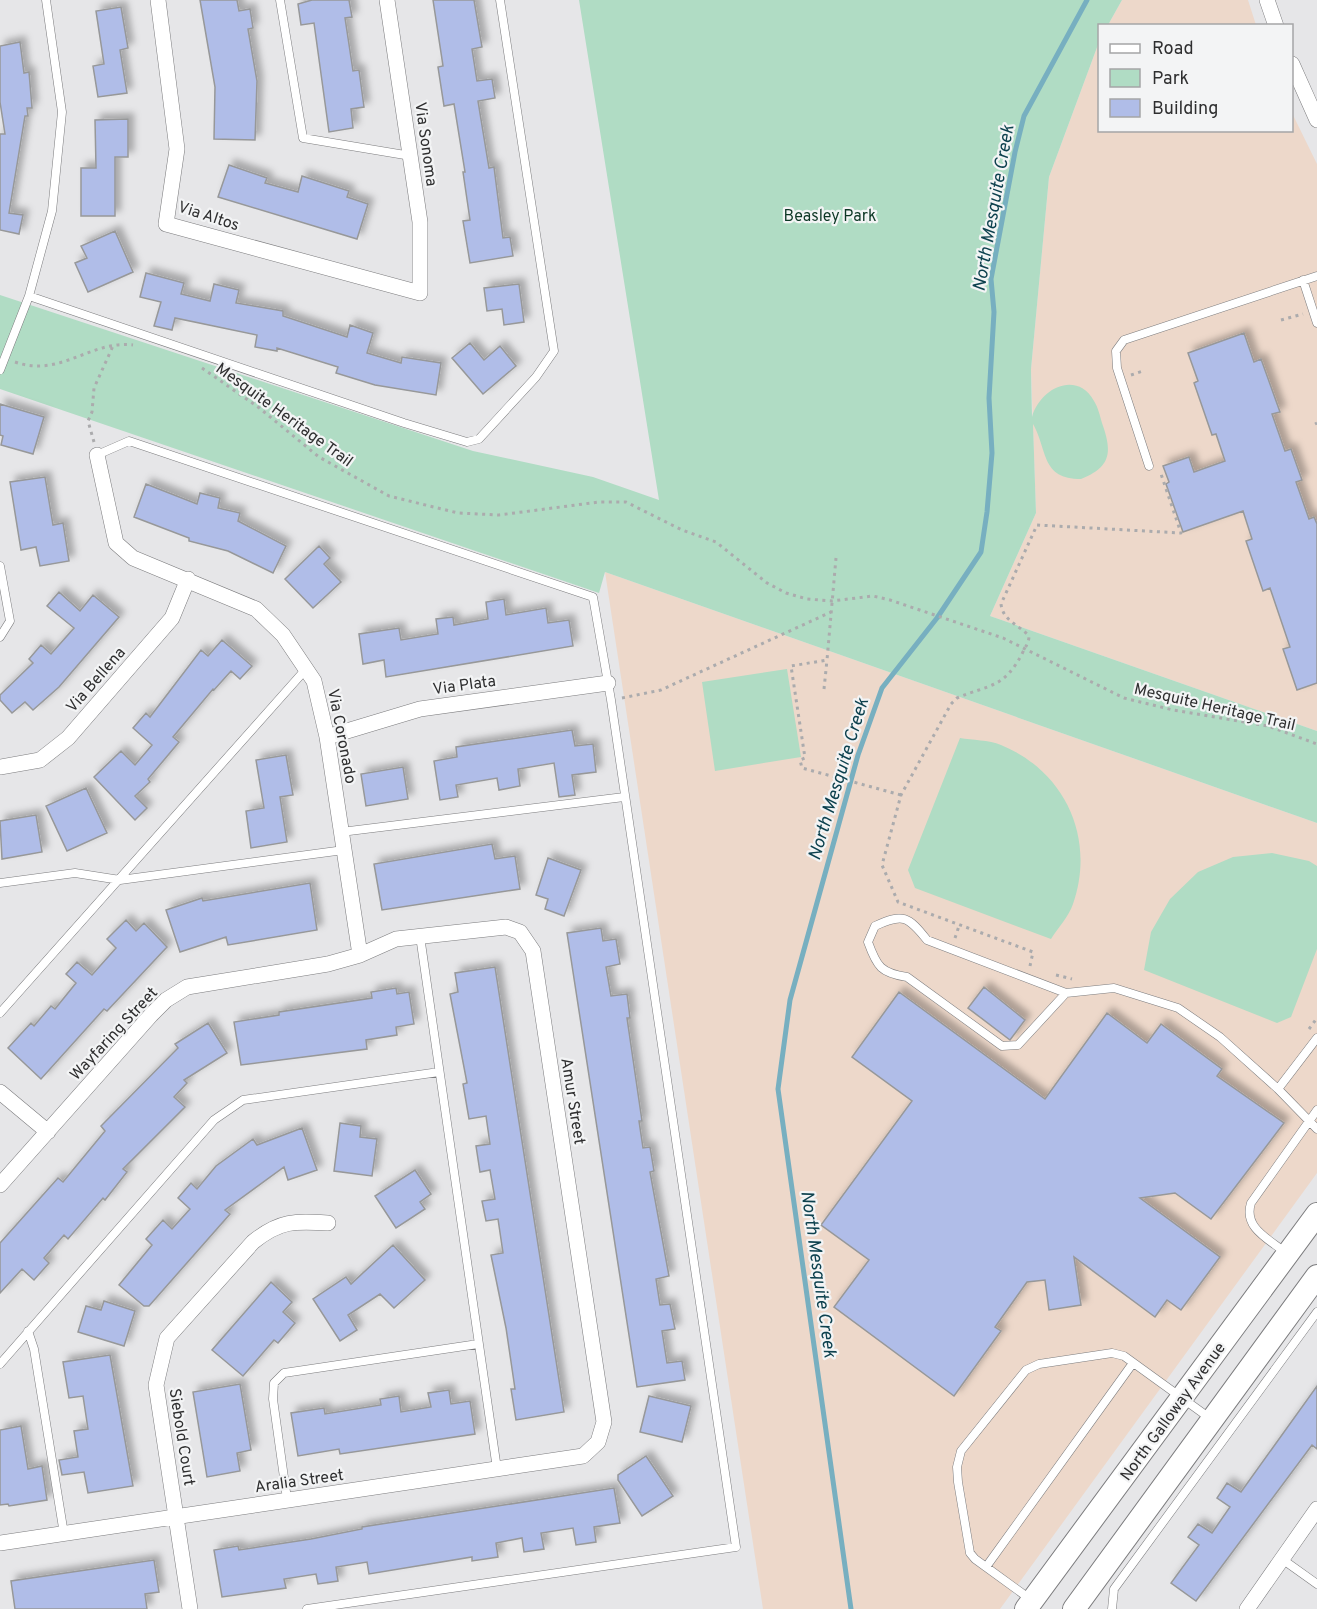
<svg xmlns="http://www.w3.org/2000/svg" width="1317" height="1609" font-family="Overpass,sans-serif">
<defs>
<filter id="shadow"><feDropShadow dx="5.5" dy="-5.5" stdDeviation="3" flood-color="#0004"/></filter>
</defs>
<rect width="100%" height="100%" fill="#e6e6e8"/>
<path fill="#edd8ca" d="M1122 0H1248L1256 25H1108Z
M1099 42 1100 130H1292V113L1317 164V731L990 616 1036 513 1031 369 1049 177Z
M605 572 1317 823V1173L1000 1609H763Z"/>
<path fill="#b0dcc4" d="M579 0H1122L1108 25 1100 26 1099 42 1049 177 1031 369 1032 417C1040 388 1077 370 1094 401 1098 407 1100 416 1102 423 1112 451 1112 467 1081 479 1041 479 1048 451 1033 424L1036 513 990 616 1317 731V823L605 572 599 593 0 389V295L473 451 593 477 659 500Z
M787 669 801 757 715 771 702 682Z
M960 738C972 740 989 740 1001 745 1065 771 1096 838 1073 904 1069 916 1058 928 1051 939L915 888 908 870Z
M1272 853 1309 861 1317 866V949L1291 1017 1277 1023 1144 970 1151 932 1170 899 1198 872 1233 857Z"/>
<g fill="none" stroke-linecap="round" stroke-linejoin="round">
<path stroke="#77afc0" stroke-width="5" d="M851 1609 778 1089 790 1000 858 755 882 688 937 618 981 552 987 512 992 453 989 398 994 312 991 279 1015 152 1024 116 1087 0"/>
</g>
<path fill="#b0bde8" stroke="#979899" stroke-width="1.5" filter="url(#shadow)" d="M200 0H237L239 11 250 9 253 28 248 29 257 81 255 140 214 139 215 87Z
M312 0H349L352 17 345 18 353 71 359 70 364 107 351 109 353 128 329 132 314 23 301 25 298 4Z
M433 0H474L482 47 472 49 477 81 492 79 495 98 478 101 489 168 494 167 503 238 510 237 513 256 470 263 463 221 470 220 463 172H465L454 104 444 106 438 67 443 66Z
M121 7 128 48 120 50 127 93 98 97 93 66 104 64 96 11Z
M20 42 24 73 29 72 32 108H27L28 116H25L9 213 23 215 19 234 0 230V134H5L0 102V46Z
M128 119V157H115V216H81V168H96L95 120Z
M229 165 267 178 265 183 298 192 302 176 349 191 347 197 368 204 357 239 218 197Z
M115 231 133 272 88 292 75 263 87 258 81 246Z
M146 273 184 283 181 294 210 301 214 284 239 290 236 303 283 311V316L347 337 350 325 373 333 367 353 401 363 402 357 441 363 436 395 375 385 336 373 338 367 277 348V351L255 347 257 335 175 318 172 330 154 326 161 302 140 297Z
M519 284 524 322 504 325 502 309 487 311 484 288Z
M1244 333 1254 362 1261 359 1280 412 1272 414 1285 451 1291 449 1302 480 1296 482 1309 519 1314 517 1317 524V683L1297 690 1283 649 1290 647 1270 588 1263 591 1246 541 1252 539 1243 511 1183 532 1166 484 1169 482 1163 466 1189 457 1194 472 1225 461 1216 434 1212 435 1194 383 1198 381 1188 353Z
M470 343 484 360 500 346 516 366 483 394 452 358Z
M0 404 44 417 33 454 1 445 3 436 0 435Z
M45 477 53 525 63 523 69 561 40 566 36 547 21 550 10 482Z
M146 484 197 504 200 493 220 498 218 508 240 513 238 521 286 546 273 573 228 551 189 541V538L134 517Z
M319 546 330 558 324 564 341 582 313 608 285 579Z
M59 592 80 611 93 595 119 617 59 687 33 710 25 702 12 713 0 700V695L33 663 29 659 41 645 51 654 74 628 47 606Z
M504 599 506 615 546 608 548 623 569 620 573 646 386 677 384 660 363 664 359 634 399 628 401 640 438 634 436 619 453 617 454 625 488 619 486 602Z
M222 640 252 666 240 679 231 671 214 690 213 689 173 737 179 742 148 779 150 782 135 796 147 808 135 820 94 777 121 751 135 765 152 745 133 728 146 713 150 717 201 650 208 656Z
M572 730 575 746 593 744 596 772 572 775 575 795 559 797 554 763 518 769 520 786 499 790 497 778 456 785 458 797 440 800 434 761 457 757 456 747Z
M286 755 293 795 280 797 287 842 251 848 246 811 264 808 256 760Z
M403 767 408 799 366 806 361 774Z
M86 788 107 833 67 851 46 806Z
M36 815 42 852 2 859 0 821Z
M492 844 495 859 515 856 520 889 382 910 374 864Z
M548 858 581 870 564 916 545 909 548 899 536 895Z
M310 883 317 930 228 945 226 937 180 952 166 910 202 898 203 901Z
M126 920 136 931 144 923 167 947 107 1011 104 1009 41 1079 8 1048 31 1023 34 1026 51 1006 55 1009 76 983 66 974 77 962 92 975 116 948 107 939Z
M601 928 603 941 616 939 620 964 606 967 611 996 627 994 630 1018H627L642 1121H639L643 1148 650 1147 654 1171 650 1172 669 1276 656 1279 660 1305 670 1304 675 1329 662 1331 667 1363 682 1361 685 1380 637 1387 567 933Z
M495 967 564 1412 516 1420 511 1389H515L506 1328 491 1255 503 1253 498 1219 486 1221 482 1201 495 1199 490 1170 480 1172 476 1146 490 1144 486 1116 469 1119 463 1084 467 1083 450 994 458 992 455 973Z
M984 987 1025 1020 1010 1040 968 1008Z
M396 988 397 994 409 992 414 1024 396 1027 397 1035 366 1040 367 1049 241 1065 234 1022 279 1015V1012L372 998 371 992Z
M899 992 1045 1099 1107 1013 1147 1043 1161 1024 1222 1069 1217 1076 1284 1123 1211 1219 1175 1193 1140 1198 1220 1257 1181 1310 1167 1300 1155 1317 1074 1257 1081 1305 1049 1310 1045 1280 1027 1282 995 1327 1001 1331 954 1396 834 1307 869 1260 821 1225 912 1101 852 1057Z
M208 1023 227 1053 184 1080 187 1083 174 1097 185 1107 123 1169 127 1172 105 1200 103 1198 68 1239 64 1235 44 1258 49 1263 34 1280 22 1269 0 1293V1243L58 1178 63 1182 105 1131 101 1126 178 1048 175 1044Z
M340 1123 361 1126 360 1137 377 1139 372 1176 334 1171Z
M302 1128 317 1170 288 1180 284 1167 225 1210 230 1214 149 1306H144L119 1285 152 1245 146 1239 163 1220 172 1229 190 1209 178 1198 191 1183 197 1189 216 1166 253 1139 257 1145Z
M415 1170 431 1194 420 1202 425 1209 396 1228 375 1196Z
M393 1245 425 1280 394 1308 380 1294 348 1315 357 1330 340 1341 313 1299 346 1277 351 1284Z
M271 1282 292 1302 283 1312 295 1323 278 1343 274 1340 243 1376 212 1350Z
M104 1301 135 1311 124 1346 78 1332 86 1306 101 1310Z
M110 1355 133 1486 88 1493 84 1472 62 1475 59 1460 78 1457 74 1431 88 1429 83 1396 69 1398 63 1362Z
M240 1384 251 1450 237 1453 240 1471 207 1477 193 1392Z
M1317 1386V1449L1312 1445 1196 1601 1171 1583 1199 1545 1188 1537 1198 1524 1212 1533 1230 1507 1217 1498 1227 1483 1241 1492Z
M449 1390 451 1404 470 1401 475 1434 340 1454 339 1449 298 1456 291 1413 324 1408 325 1414 381 1405 380 1399 399 1396 401 1412 431 1407 428 1393Z
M649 1396 691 1406 682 1442 640 1432Z
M21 1426 28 1469 42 1466 47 1500 9 1506 8 1504 0 1505V1430Z
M646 1456 673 1496 642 1516 618 1480V1475Z
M614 1488 620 1523 594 1527 596 1542 576 1545 573 1528 541 1533 544 1549 524 1552 522 1538 496 1543 498 1557 472 1561V1557L369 1574 367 1562 336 1567 338 1581 318 1584 316 1574 284 1579 286 1588 222 1597 214 1550 238 1546 239 1550 311 1539 362 1529V1527Z
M154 1560 159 1592 145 1594 147 1609H15L11 1581Z"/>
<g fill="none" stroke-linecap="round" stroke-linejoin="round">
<defs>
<path id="lane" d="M280 0 303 138 411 156
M1303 280 1317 323
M29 296 404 423 467 442 479 439 536 377 554 351 500 0
M0 370 29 296 52 211 62 112 46 0
M97 455 129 441 593 597 611 700 736 1547 307 1609
M1149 466 1117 368 1116 351 1124 340 1317 276
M0 566 10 621 0 637
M341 832 624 797
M0 883 75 873 120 880 344 850
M420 936 497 1469
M1066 993 1018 1045 1002 1046 907 977C881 973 877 967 868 942L875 926C903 913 908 916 927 940L1066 993 1114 988 1178 1008 1220 1037 1278 1089
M0 1013 306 669
M1317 1038 1278 1089 1317 1129
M1286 1253C1269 1239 1243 1228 1251 1203L1317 1110
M28 1331 34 1349 64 1534
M0 1364 214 1120 243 1100 439 1072
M287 1499 273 1399 274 1383 284 1373 478 1344
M1282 1559 1317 1584
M986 1567 1133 1363
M1030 1599 975 1559 970 1553 958 1482 957 1467 961 1451 1026 1370 1039 1364 1112 1353 1124 1356 1211 1419
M1112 1609 1114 1589 1317 1312"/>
<path id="street" d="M158 0 177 149 166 224 420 293V222L387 0
M1267 0 1276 26
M1292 64 1317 120
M97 455 116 543 133 558 256 609 283 635 314 681 327 737 360 955
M327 737 420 709 608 683
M0 767 40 760 68 738 172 618 188 579
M0 1092 48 1132
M0 1185 151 1015 166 1000 187 987 328 964 360 955 396 939 506 927 520 932 533 951 604 1422 598 1442 583 1456 0 1543
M190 1609 156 1385 167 1338 253 1242C280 1220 295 1221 328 1223
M1247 1609 1317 1509"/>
<path id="secondary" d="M1026 1609 1317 1214
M1074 1609 1317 1276"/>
</defs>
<use href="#lane" stroke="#7c7c7e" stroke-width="9"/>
<use href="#street" stroke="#7c7c7e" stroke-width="16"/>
<use href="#secondary" stroke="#7c7c7e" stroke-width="24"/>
<path stroke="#ababad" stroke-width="3" stroke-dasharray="3 4.5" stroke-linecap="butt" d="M1281 320 1303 314
M15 362C61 378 90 340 133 345
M202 368 258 407 319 457 389 496 458 513 499 515 599 502H626L682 530 716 542 767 583 786 593 807 599 832 601 873 596 890 600 1003 638 1124 698 1173 710 1268 726 1317 744
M1131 375 1143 371
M1315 424 1317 423
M94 442 88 421 92 412 94 388 113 346
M836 558 827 660 791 666 805 758 800 760 802 768 901 795
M824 689 827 660
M622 698 661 690 831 612
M955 938 959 926
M1030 966 1033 952 898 902 882 865 901 795 951 704 957 698C990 684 1003 689 1022 654 1025 647 1029 643 1029 636 1018 624 1003 621 1001 604L1037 525 1181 533 1160 471
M1056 975 1072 979
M1309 1029 1317 1018"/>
<use href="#lane" stroke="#fff" stroke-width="8"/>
<use href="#street" stroke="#fff" stroke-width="15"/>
<use href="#secondary" stroke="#fff" stroke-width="22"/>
</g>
<g text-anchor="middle" stroke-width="4.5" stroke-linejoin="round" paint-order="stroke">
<g font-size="16" fill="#2f2f30" stroke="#f3f4f5">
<text transform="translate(427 144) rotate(82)" y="6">Via Sonoma</text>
<text transform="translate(209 215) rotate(18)" y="6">Via Altos</text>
<text transform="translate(285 414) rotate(36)" y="6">Mesquite Heritage Trail</text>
<text transform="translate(95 679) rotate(-49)" y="6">Via Bellena</text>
<text transform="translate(464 684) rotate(-8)" y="6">Via Plata</text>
<text transform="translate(1215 706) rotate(13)" y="6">Mesquite Heritage Trail</text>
<text transform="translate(343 736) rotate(79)" y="6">Via Coronado</text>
<text transform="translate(113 1033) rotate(-47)" y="6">Wayfaring Street</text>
<text transform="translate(574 1101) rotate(81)" y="6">Amur Street</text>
<text transform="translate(1172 1411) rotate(-54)" y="6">North Galloway Avenue</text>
<text transform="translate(183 1437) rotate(81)" y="6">Siebold Court</text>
<text transform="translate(299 1480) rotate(-8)" y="6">Aralia Street</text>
</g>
<g font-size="16" fill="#0d3725" stroke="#f3f4f5">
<text x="830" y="221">Beasley Park</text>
</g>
<g font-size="18" font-style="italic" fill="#0d414e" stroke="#f3f4f5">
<text transform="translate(993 208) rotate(-80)" y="6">North Mesquite Creek</text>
<text transform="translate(838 779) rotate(-73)" y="6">North Mesquite Creek</text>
<text transform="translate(819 1274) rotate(82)" y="6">North Mesquite Creek</text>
</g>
</g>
<rect x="1098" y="24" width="195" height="108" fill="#f3f4f5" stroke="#a5a5a6" stroke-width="1.5"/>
<rect x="1110" y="44" width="30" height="9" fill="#ffffff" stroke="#a5a5a6" stroke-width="1.5"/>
<text x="1152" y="54" font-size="18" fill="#2f2f30">Road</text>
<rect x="1110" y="69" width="30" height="18" fill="#b0dcc4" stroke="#a5a5a6" stroke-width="1.5"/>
<text x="1152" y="84" font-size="18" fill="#2f2f30">Park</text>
<rect x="1110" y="99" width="30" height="18" fill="#b0bde8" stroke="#a5a5a6" stroke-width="1.5"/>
<text x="1152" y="114" font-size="18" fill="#2f2f30">Building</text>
</svg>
